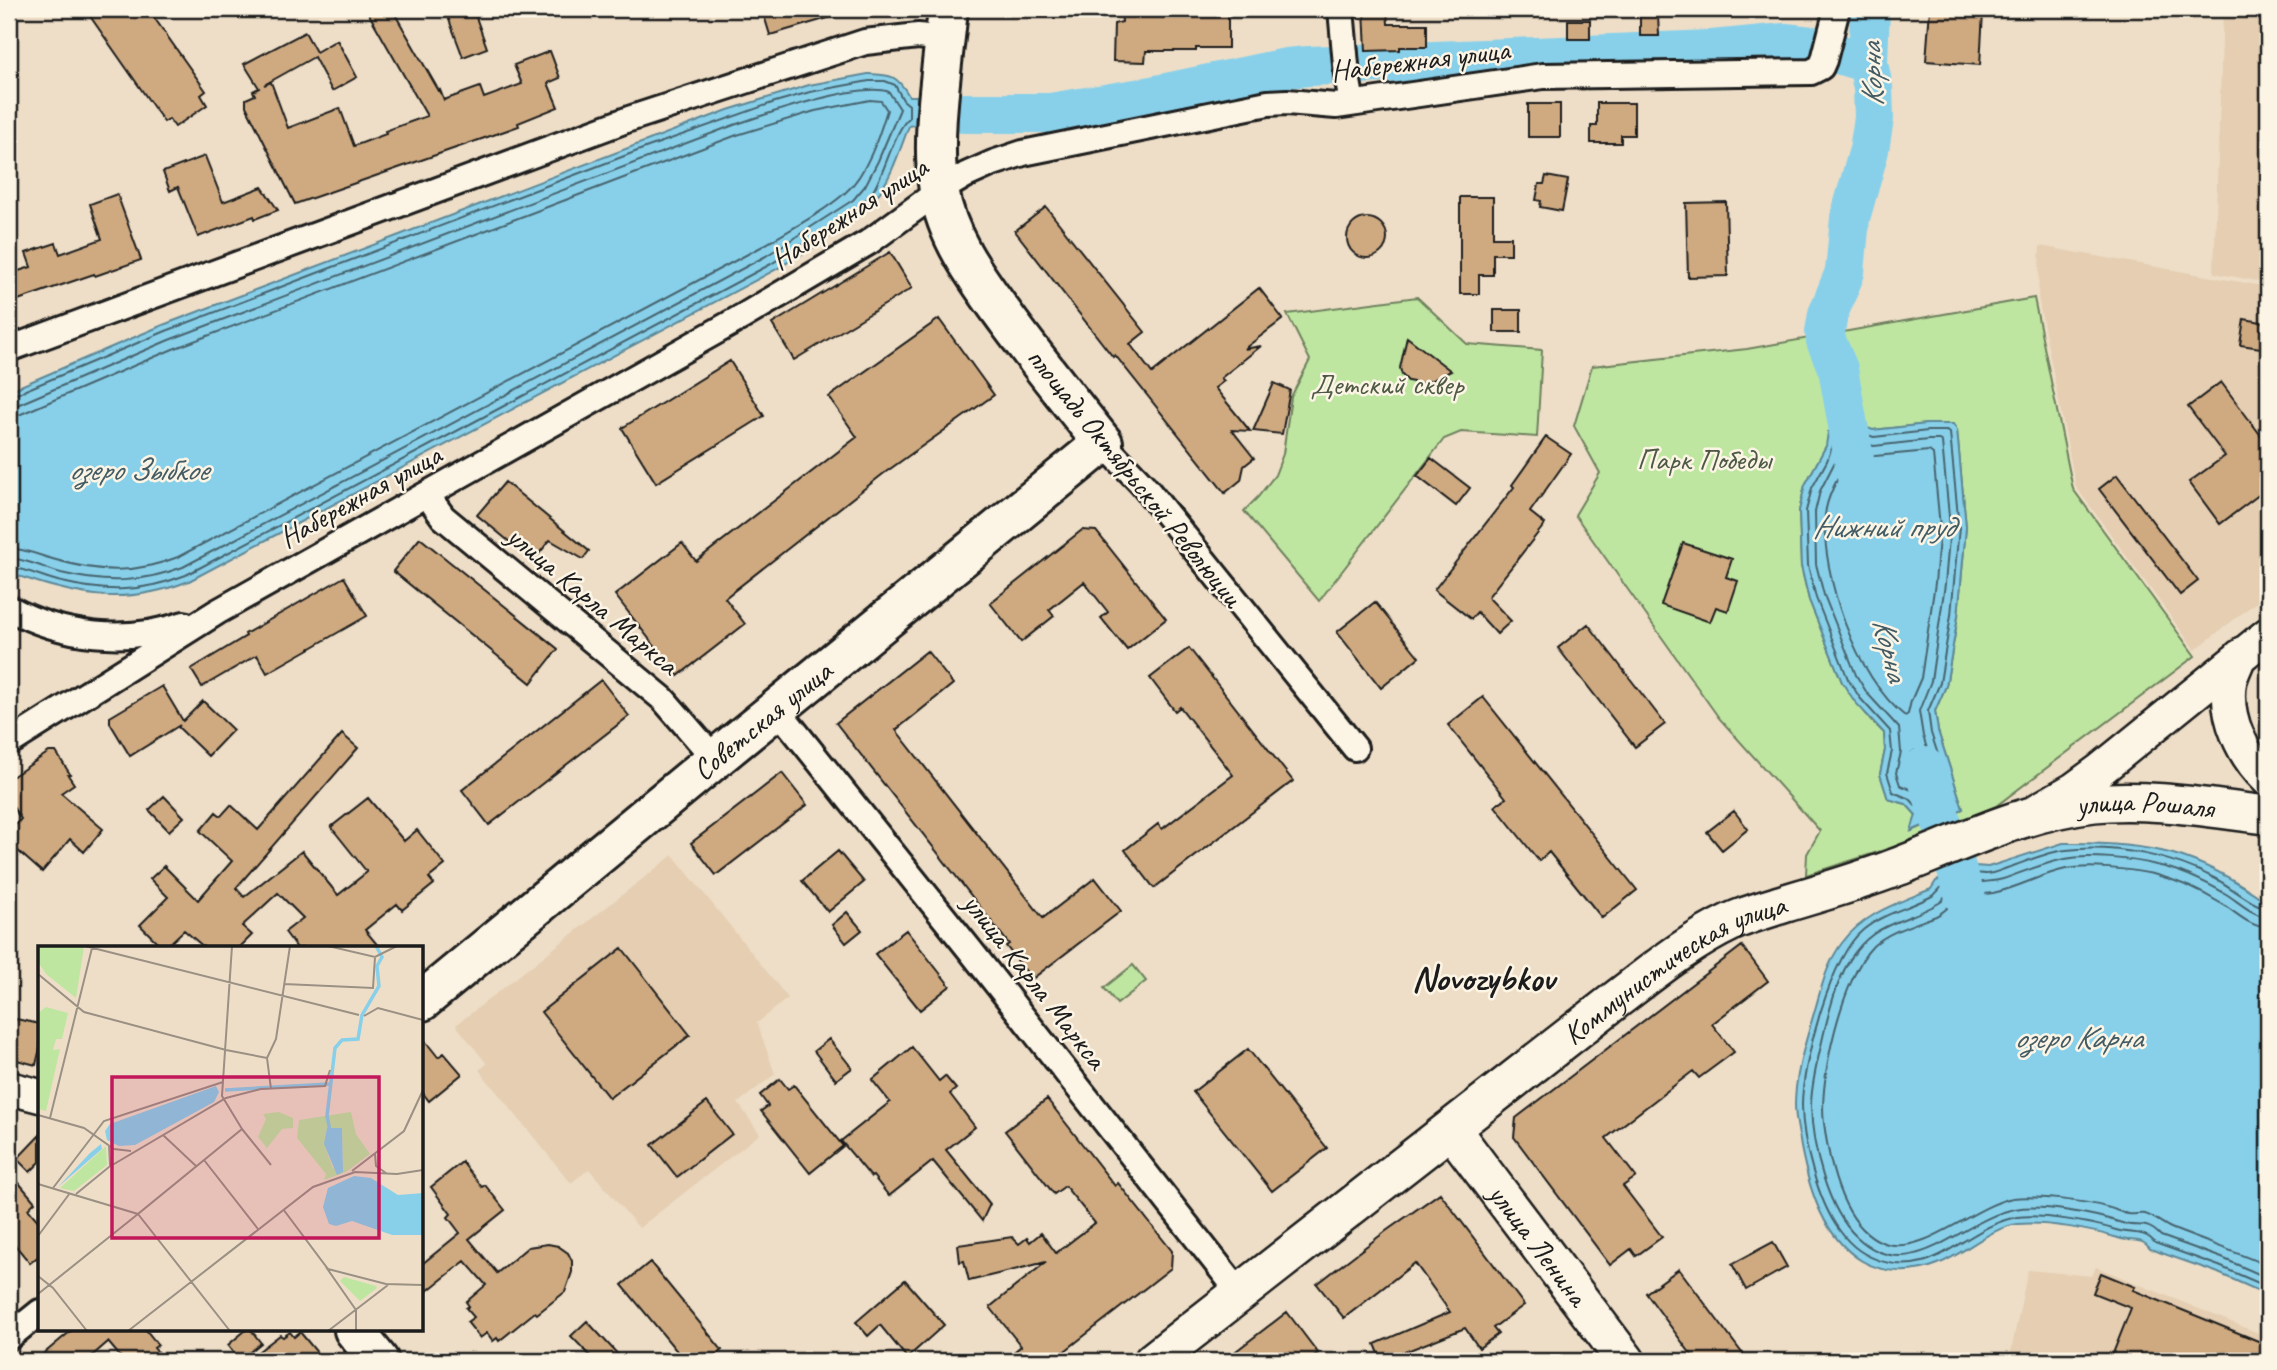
<svg xmlns="http://www.w3.org/2000/svg" width="2277" height="1370" font-family="Caveat,sans-serif">
<rect width="100%" height="100%" fill="#eedec7"/>
<filter id="ink" filterUnits="userSpaceOnUse"><feTurbulence type="fractalNoise" baseFrequency=".0143" numOctaves="2"/><feDisplacementMap in="SourceGraphic" scale="14" xChannelSelector="R" yChannelSelector="G"/><feConvolveMatrix kernelMatrix="1 2 1 2 8 2 1 2 1" color-interpolation-filters="sRGB"/></filter>
<g filter="url(#ink)">
<path fill="#e5ceb2" d="M2223 9H2268V283L2214 273Z
M2040 246 2268 287V593L2195 650 2076 487 2038 297Z
M673 855 788 998 757 1023 775 1074 738 1103 760 1134 639 1228 589 1169 571 1183 479 1070 487 1064 456 1025Z
M2096 1267 2268 1337V1361H2009L2028 1270 2092 1276Z"/>
<path fill="#bfe6a1" stroke="#6e815e" stroke-width="2" fill-rule="evenodd" d="M1417 297 1467 344 1542 350 1537 437 1461 432 1444 439 1319 601 1244 511 1258 497 1275 475 1283 454 1291 397 1310 360 1287 314Z
M2034 298 2073 489 2195 656 1996 806 1906 843 1806 875 1807 854 1820 831 1719 718 1575 515 1600 473 1574 426 1592 366 1747 349ZM1927 424 1957 430 1966 527 1958 616 1946 686 1935 711 1938 731 1963 809 1912 831 1916 815 1906 804 1888 799 1880 774 1885 750 1884 733 1870 719 1842 682 1809 600 1801 566 1799 511 1805 485 1826 446 1873 430Z
M1133 965 1146 981 1117 1004 1104 988Z"/>
<path fill="#88d0ea" stroke="#5d8898" stroke-width="2" d="M868 74C892 75 897 75 909 96H917L915 125 909 126C900 149 892 176 877 196 854 227 807 250 775 270L189 581C119 608 77 595 9 573V391L163 325 728 110 809 85Z
M1927 424H1953L1957 430 1966 527 1958 616 1946 686 1935 711 1938 731 1963 809 1911 831 1916 815 1906 804 1888 799 1880 774 1885 750 1884 733 1855 702 1842 682 1809 600 1801 566 1799 511 1805 485 1826 446 1828 432 1865 427 1873 430Z
M2063 843C2149 842 2198 852 2268 903V1295L2216 1272 2150 1249C2141 1236 2131 1243 2118 1238 2092 1230 2045 1221 2018 1224 1988 1228 1965 1254 1938 1264 1914 1274 1884 1274 1862 1261 1823 1237 1809 1189 1801 1147 1799 1133 1795 1119 1795 1105 1795 1072 1807 1038 1816 1006 1822 985 1828 961 1842 943 1864 913 1898 903 1931 889L1936 881 1975 866 1988 867Z"/>
<g fill="none" stroke-linecap="round" stroke-linejoin="round">
<path stroke="#47646e" stroke-width="2" d="M9 397 166 331 320 272 648 147 775 102 810 92 869 81H885L895 85 903 100 909 105V118C895 129 885 172 873 191 853 219 801 245 771 264L186 575C142 592 108 593 62 582 44 578 27 569 9 567
M9 406 17 405 169 340 734 125C763 115 863 81 889 92L900 109 878 161 865 186 853 200 766 256 183 567C140 583 106 584 61 573 44 568 26 559 9 558
M9 416 21 414 173 349 737 135 815 111 870 100 881 101 887 110C879 136 867 174 845 193 821 214 789 230 761 247L178 557C135 574 101 573 56 560 41 556 25 549 9 548
M1928 431H1946L1950 433 1959 527 1951 615 1940 683 1928 711 1931 733 1954 804 1952 806 1926 817 1910 799 1893 792 1887 773 1892 751 1890 731 1860 698 1848 679 1816 598 1808 565 1806 511 1812 488 1827 461 1835 439 1864 434 1874 437Z
M1928 440H1939L1942 442 1950 527 1945 584 1931 681 1919 711 1923 736 1943 798 1942 801 1930 805 1914 791 1900 785 1896 773 1901 752 1899 728 1867 693 1856 675 1824 595 1816 564 1815 512 1820 491 1843 446 1862 443 1874 446Z
M1929 451 1933 454 1940 527 1935 583 1921 678 1911 701 1908 714 1905 716C1856 678 1821 575 1825 515 1827 494 1841 473 1851 455L1861 454 1875 456Z
M1915 750 1918 752 1927 781 1925 784 1910 778 1907 774 1911 753Z
M2268 908C2254 907 2230 886 2216 879 2174 856 2114 844 2066 850 2046 852 2026 862 2007 868 2001 870 1993 874 1986 874 1983 874 1979 873 1975 874 1966 875 1952 881 1944 885 1939 888 1938 893 1932 896 1910 908 1883 913 1863 930 1831 956 1802 1064 1802 1105 1802 1141 1818 1202 1840 1231 1862 1262 1903 1274 1938 1256 1964 1243 1988 1222 2017 1217 2042 1214 2091 1222 2116 1230 2131 1235 2144 1229 2155 1243L2219 1266 2268 1287
M2268 917C2253 916 2239 902 2226 894 2204 881 2181 870 2156 865 2134 859 2087 854 2065 859 2044 863 2023 872 2003 879 1993 882 1985 881 1976 883 1968 884 1952 889 1946 895 1939 902 1948 897 1939 903 1909 921 1879 921 1856 951 1834 978 1825 1030 1817 1063 1814 1077 1811 1092 1811 1106 1812 1146 1827 1210 1857 1237 1912 1289 1960 1219 2015 1209 2042 1204 2095 1214 2122 1223 2138 1229 2145 1219 2161 1236L2222 1258 2268 1278
M2268 928C2250 927 2237 913 2222 904 2201 891 2177 880 2153 874 2129 869 2089 865 2066 869 2041 874 2018 888 1993 893 1981 895 1966 894 1954 902 1948 907 1944 912 1936 916 1916 924 1889 931 1873 946 1843 976 1818 1081 1824 1123 1829 1162 1842 1227 1884 1243 1923 1257 1972 1206 2013 1198 2034 1195 2085 1201 2106 1207 2113 1208 2121 1213 2128 1214 2134 1215 2139 1213 2145 1214 2155 1217 2162 1224 2171 1228 2203 1241 2236 1252 2268 1266"/>
<path stroke="#88d0ea" stroke-width="40" d="M964 113H1050L1142 98 1286 68 1309 66 1712 50 1785 43 1812 46 1868 63
M1858 482 1838 369 1826 341 1825 332 1828 314 1845 272 1850 218 1869 150 1874 118 1873 88 1868 63 1870 9
M1924 767 1974 924"/>
</g>
<path fill="#cfaa81" stroke="#1c1c1c" stroke-width="2" d="M85 9H148L206 91 201 95 207 105 175 127 169 119 164 122Z
M366 9H392L439 91 440 90 444 100 480 87 484 98 522 84 514 65 550 51 560 78 548 83 558 107 518 123 519 126 295 204 246 106V99L255 95 253 91 259 88 244 64 305 32 316 52 337 40 357 77 332 91 314 57 264 85 271 82 288 128 340 108 354 146 386 134 385 131 427 116Z
M445 9H473L487 48 463 57Z
M762 9H844L845 13 770 35Z
M1364 9H1387L1388 24H1427V47H1400V50L1366 51Z
M1930 9H1973V11L1983 12 1980 65 1926 61Z
M1228 10V48H1196V51H1146L1145 62 1113 61 1114 24 1122 22 1121 11Z
M1640 15H1658L1659 36H1640Z
M1568 20H1590V39H1568Z
M1597 103H1634V135H1621V143H1591V126H1597Z
M1528 104H1560V137H1528Z
M205 156 223 202 262 187 278 210 255 219 254 216 198 237 178 187 170 191 163 172Z
M1546 176 1568 180 1562 211 1540 207 1541 201 1536 200 1539 184H1544Z
M117 194 141 260 95 276 94 274 9 303V274L31 267 26 253 56 243 60 254 102 239 90 204Z
M1460 197H1493V237H1511V254H1493V275H1479V294H1460Z
M1726 202 1728 276 1688 277 1686 203Z
M1046 207 1145 332 1130 344 1152 373 1259 288 1283 319 1244 349 1261 346 1221 378 1224 381 1215 388 1250 431 1232 430 1254 458 1244 466 1241 480 1225 493 1115 355 1113 357 1015 231Z
M1347 238a20 20 0 1 1 40 0a20 20 0 1 1-40 0Z
M890 252 912 288 794 360 772 324Z
M1494 310H1521V332H1494Z
M939 319 994 395 883 474 725 598 745 624 678 676 615 595 682 543 696 561 857 437 829 397Z
M2244 319 2268 323V349L2240 345Z
M1407 337 1451 371 1424 384 1408 381 1402 375 1400 368Z
M730 361 764 416 656 483 622 428Z
M2221 382 2268 445V488L2220 524 2189 482 2225 456 2188 407Z
M1274 383 1290 390 1282 434 1253 431Z
M1546 437 1571 454 1530 512 1545 524 1488 597 1511 621 1497 634 1477 612 1471 619 1434 590 1514 487 1512 485Z
M1431 458 1470 488 1456 506 1417 476Z
M2117 475 2198 581 2180 595 2099 489Z
M505 482 589 551 583 559 550 540 533 561 477 515Z
M1082 530 1096 531 1166 619 1127 650 1101 618 1108 612 1084 582 1049 610 1054 616 1021 642 990 603Z
M420 538 558 649 531 683 393 571Z
M1683 543 1732 559 1726 577 1738 581 1728 611 1716 607 1710 622 1661 605Z
M344 577 367 616 267 673 257 655 202 687 191 669 246 636 245 634Z
M1375 602 1419 657 1381 688 1337 632Z
M1588 624 1665 724 1635 747 1558 648Z
M1189 648 1293 781 1154 888 1125 850 1158 824 1162 829 1233 775 1180 707 1175 711 1150 678Z
M927 651 953 684 896 730 1043 918 1095 878 1121 911 1032 979 1006 946 1009 944 836 723Z
M601 680 629 716 489 825 462 790Z
M162 686 183 721 203 701 233 730 208 756 178 727 180 725 130 756 110 723V717Z
M1483 697 1637 890 1602 918 1549 852 1539 861 1495 806 1506 798 1448 725Z
M342 734 358 748 236 888 244 897 302 851 338 895 367 872 331 827 368 798 404 841 417 830 445 865 429 878 434 884 402 910 397 904 365 930 380 948H297L285 932 303 918 278 893 242 926 252 935 239 948H205L184 930 165 948H163L140 925 168 897 150 879 164 866 198 900 232 861 200 831 216 812 221 816 231 805 258 830Z
M49 752H56L70 774 68 775 74 784 61 793 103 829 84 852 70 839 42 872 9 843V832L21 819 9 801V779Z
M782 773 807 805 716 875 691 843Z
M164 796 184 817 169 831 149 810Z
M1734 811 1748 829 1722 850 1707 832Z
M838 851 864 882 828 912 802 881Z
M847 912 862 930 846 943 832 925Z
M906 930 950 986 920 1010 875 954Z
M1742 946 1768 981 1712 1024 1734 1052 1699 1078 1693 1071 1606 1138 1636 1177 1623 1186 1662 1237 1636 1256 1631 1249 1610 1265 1514 1137 1516 1118Z
M622 948 690 1035 609 1098 541 1012Z
M16 1019 40 1024V1048L36 1065 9 1058V1024L14 1025Z
M422 1037 438 1057 444 1053 462 1074 429 1101 422 1092Z
M829 1039 852 1068 836 1080 814 1051Z
M912 1047 939 1081 945 1076 956 1089 950 1094 975 1127 946 1150 990 1204 982 1221 933 1161 889 1196 873 1176 871 1177 841 1141 890 1102 872 1080Z
M1248 1049 1327 1148 1272 1191 1193 1092Z
M780 1079 788 1089 794 1085 843 1146 810 1173 761 1111 768 1106 760 1095Z
M1047 1099 1115 1186 1118 1183 1172 1251 1171 1268 1052 1361H1003L1021 1346 990 1307 1046 1262 969 1281 964 1261 960 1262 958 1245 1012 1237 1019 1244 1027 1238 1030 1242 1041 1233 1056 1253 1095 1223 1065 1186 1054 1194 1005 1131Z
M707 1102 732 1134 677 1177 652 1145Z
M40 1135V1162L30 1172 17 1159Z
M462 1162 482 1187 485 1185 505 1210 469 1239 497 1273 528 1247 548 1244 558 1246 568 1253 572 1261V1272L565 1292 537 1314 535 1312 499 1341 497 1338 493 1341 487 1333 480 1338 467 1322 474 1317 466 1308 469 1306 466 1302 486 1285 465 1261 422 1295V1264L460 1233 448 1217 451 1214 431 1187Z
M9 1171 35 1202 28 1209 40 1223V1255L30 1263 9 1238Z
M1440 1193 1524 1305 1493 1328 1498 1334 1479 1348 1465 1328 1382 1361 1375 1344 1450 1312 1415 1263 1344 1318 1317 1284 1386 1231Z
M1773 1242 1787 1267 1746 1290 1732 1264Z
M650 1262 722 1350 708 1361H685L622 1285Z
M1679 1269 1748 1361H1696L1646 1293Z
M2101 1273 2135 1287 2133 1290 2268 1345V1361H2110L2131 1308 2093 1293Z
M905 1280 944 1325 907 1358 880 1325 868 1336 856 1322Z
M1287 1312 1318 1353 1307 1361H1223Z
M587 1321 624 1361H595L571 1336Z
M72 1330H146L158 1345 154 1348 165 1361H124L108 1342 86 1361H35Z
M246 1330H251L261 1343 240 1360 228 1345Z
M290 1332 294 1337 300 1332 324 1361H246L280 1335 283 1337Z"/>
<g fill="none" stroke-linecap="round" stroke-linejoin="round">
<defs>
<path id="minor" d="M1341 9 1347 76 1352 103
M9 349 629 119 865 42 918 36 945 39
M1103 443 1143 485 1355 748
M427 495 443 517 663 699 715 759
M9 608C62 637 127 644 184 624
M777 709 970 950 1240 1293
M9 743 217 612 742 317 869 242 939 191 966 175 993 163 1023 153 1268 103 1287 102 1336 106 1543 76 1811 72 1821 67 1824 60 1837 9
M9 1337 40 1312"/>
<path id="tertiary" d="M2240 656C2237 664 2232 673 2230 682 2224 717 2243 756 2268 780
M2039 809 2074 789 2100 770 2268 634
M9 1088 40 1096"/>
<g id="secondary">
<path id="s1" d="M1451 1129 1626 1361"/>
<path id="s2" d="M1153 1361 1617 999C1654 971 1689 942 1731 922 1748 914 1768 909 1786 903 1823 892 1861 881 1897 867 1962 842 2024 811 2094 803 2148 797 2214 809 2268 815"/>
</g>
<g id="primary">
<path id="s3" d="M422 1001 715 759 1103 443C1071 403 1039 363 1008 321 979 281 947 240 939 190 930 137 943 63 948 9"/>
<path d="M354 1330 379 1361"/>
</g>
</defs>
<use href="#minor" stroke="#1c1c1c" stroke-width="30"/>
<use href="#tertiary" stroke="#1c1c1c" stroke-width="37"/>
<use href="#secondary" stroke="#1c1c1c" stroke-width="42"/>
<use href="#primary" stroke="#1c1c1c" stroke-width="44"/>
<use href="#minor" stroke="#fcf5e5" stroke-width="24"/>
<use href="#tertiary" stroke="#fcf5e5" stroke-width="32"/>
<use href="#secondary" stroke="#fcf5e5" stroke-width="37"/>
<use href="#primary" stroke="#fcf5e5" stroke-width="38"/>
</g>
</g>
<g text-anchor="middle" stroke-width="5" stroke-linejoin="round" paint-order="stroke">
<g font-size="30" fill="#1c1c1c" stroke="#fcf5e5">
<text transform="translate(1420 60) rotate(-7)" y="10">Набережная улица</text>
<text transform="translate(849 213) rotate(-33)" y="10">Набережная улица</text>
<text transform="translate(1135 477) rotate(51)" y="10">площадь Октябрьской Революции</text>
<text transform="translate(360 496) rotate(-29)" y="10">Набережная улица</text>
<text transform="translate(593 600) rotate(40)" y="10">улица Карла Маркса</text>
<text dy="10" stroke="none"><textPath href="#s3" startOffset="441">Советская улица</textPath></text>
<text dy="10" stroke="none"><textPath href="#s2" startOffset="1160">улица Рошаля</textPath></text>
<text dy="10" stroke="none"><textPath href="#s2" startOffset="654">Коммунистическая улица</textPath></text>
<text transform="translate(1035 981) rotate(52)" y="10">улица Карла Маркса</text>
<text dy="10" stroke="none"><textPath href="#s1" startOffset="145">улица Ленина</textPath></text>
</g>
<g font-size="30" fill="#4d5944" stroke="#fcf5e5">
<text x="1387" y="394">Детский сквер</text>
<text x="1704" y="469">Парк Победы</text>
</g>
<g font-size="32" font-style="italic" fill="#425b64" stroke="#fcf5e5">
<text transform="translate(1871 75) rotate(-92)" y="11">Корна</text>
<text x="138" y="480">озеро Зыбкое</text>
<text x="1883" y="537">Нижний пруд</text>
<text transform="translate(1891 649) rotate(76)" y="11">Корна</text>
<text x="2078" y="1048">озеро Карна</text>
</g>
<g font-size="37" font-weight="bold" fill="#1c1c1c" stroke="#fcf5e5">
<text x="1483" y="990">Novozybkov</text>
</g>
</g>
<g transform="translate(38 946)">
<rect width="385" height="385" fill="#eedec7"/>
<path d="M0 0 46 1 38 52 8 28 0 16ZM8 61 30 67 24 93H18L15 104 22 103 8 165 0 163V67ZM241 166 255 172V182L244 183 229 202 220 191 228 173 225 168ZM313 166 318 188 332 208 308 226 286 234 288 228 259 192 261 174ZM289 182H304L305 226 295 222 287 201ZM68 200 69 219 36 245 22 242ZM306 331 338 340 339 342 322 355 302 335Z" fill="#bfe6a1" fill-rule="evenodd"/>
<path d="M178 140 181 146 176 156 97 199 81 200 69 194 67 185 72 178ZM289 182H304L305 226 299 229 286 198ZM63 198 64 203 20 241 52 207ZM316 230 333 232 360 249 385 247V289H354L314 275 298 280 291 278 285 261 290 242Z" fill="#88d0ea"/>
<path fill="none" stroke="#88d0ea" stroke-width="3.5" d="M187 144 291 138M292 185 289 170 297 102 304 94 320 93 324 69 341 40 339 20 344 11 338 0"/>
<path fill="none" stroke="#9a9083" stroke-width="2" d="M47 0 321 69M290 0 337 11 359 0M0 28 46 66 188 104M246 38 335 42 337 11M326 70 340 62 385 74M188 104 229 112M233 143 229 112 238 93 252 0M0 169 46 182 76 203 93 205M12 172 54 2M204 183 233 219M125 189 158 220M71 199 72 220M337 208 338 220 348 227M166 214 220 283M314 225 366 185 385 144M0 238 100 268 0 348M15 242 66 175 185 136M38 248 71 221 188 152 223 143 287 140 292 124M245 263 290 323 348 338 385 339M0 290 32 247M288 321 318 364V385M0 330 15 342 49 385M90 385 275 241 317 226 359 228 385 224M192 385 100 268 204 183 184 150 194 0M290 385 350 339"/>
<path fill="#c2185b" fill-opacity="0.15" stroke="#c2185b" stroke-width="3.5" d="M74 131H341V292H74Z"/>
<rect width="385" height="385" fill="none" stroke="#1c1c1c" stroke-width="3.5"/>
</g>
<rect width="2277" height="1370" fill="none" stroke="#fcf5e5" stroke-width="35"/>
<rect x="18" y="18" width="2242" height="1335" fill="none" stroke="#1c1c1c" stroke-width="2.5" filter="url(#ink)"/>
</svg>
